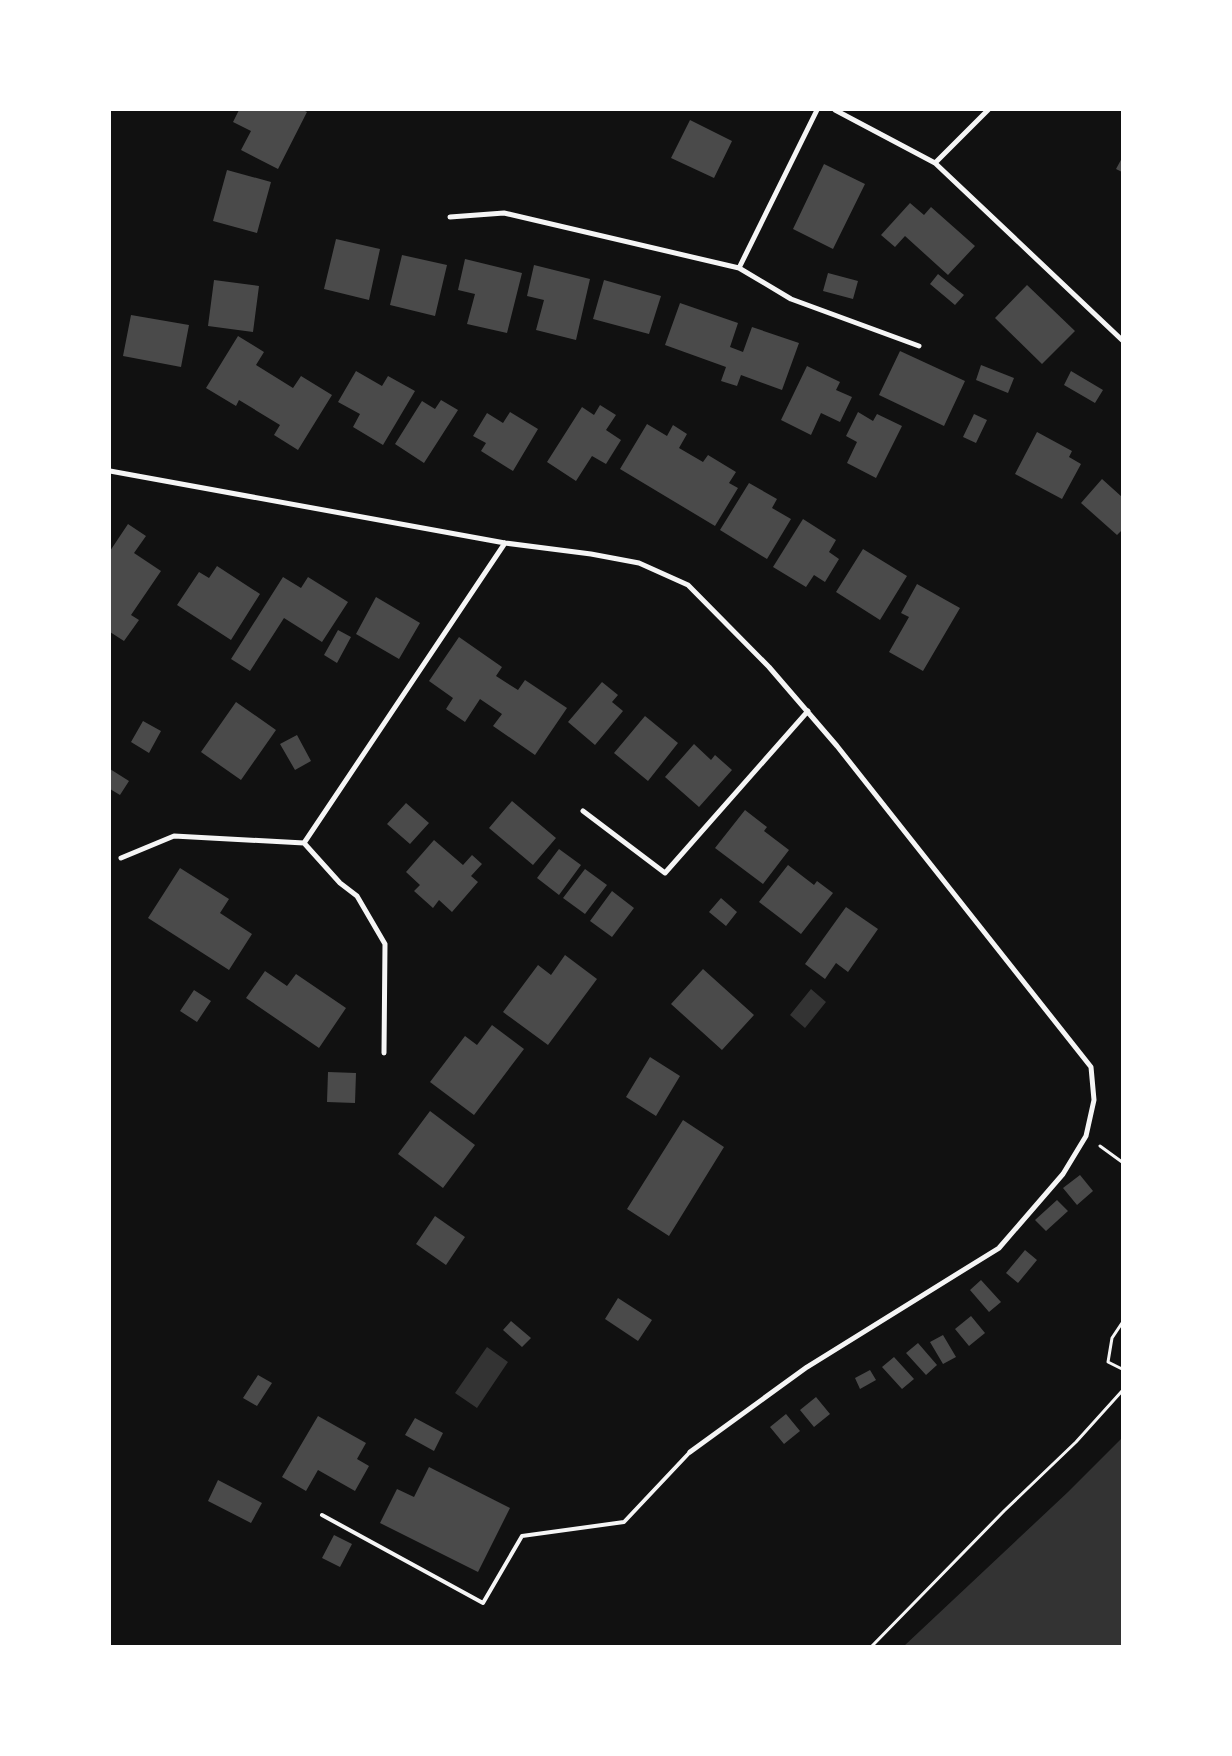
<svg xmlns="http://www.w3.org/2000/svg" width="1232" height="1756" font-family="Montserrat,sans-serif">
<rect width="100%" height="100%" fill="#111"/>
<path fill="#333" d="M811 989 826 1002 805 1028 790 1015Z
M487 1347 508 1362 477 1408 455 1393Z
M1122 1438V1646H904L1068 1492Z"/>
<path fill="#4a4a4a" d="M239 110H303L307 112 278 169 241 150 251 131 233 122Z
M690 120 732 141 714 178 671 158Z
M1122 158V172L1116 169Z
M824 164 865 184 833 249 793 229Z
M227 170 271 182 257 233 213 221Z
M910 203 924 215 931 207 975 246 948 275 905 236 895 247 881 235Z
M336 239 380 249 369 300 324 289Z
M402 255 447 265 435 316 390 305Z
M465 259 522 273 507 333 467 324 475 294 458 290Z
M534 265 590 279 576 340 536 330 544 300 527 296Z
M828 273 858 281 853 299 823 291Z
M938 274 964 295 955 305 930 284Z
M214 280 259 286 253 332 208 326Z
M604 280 661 296 649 334 593 319Z
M1027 285 1075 331 1042 364 995 318Z
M680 303 738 323 730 347 743 352 752 327 799 343 782 390 741 375 737 386 721 381 726 367 665 345Z
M131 315 189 325 181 367 123 356Z
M238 336 264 352 256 365 293 388 301 376 332 395 298 450 274 435 280 425 239 400 236 406 206 388Z
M900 351 965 381 944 426 879 395Z
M981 365 1014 378 1008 393 976 380Z
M807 366 840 382 836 390 852 397 840 422 821 413 811 435 781 420Z
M356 371 382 386 388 376 415 391 383 445 353 427 360 414 338 402Z
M1071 371 1103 390 1095 403 1064 385Z
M441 400 458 410 424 463 395 444 422 401 435 409Z
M600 405 616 415 606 430 621 440 606 464 592 456 576 481 547 462 582 407 594 415Z
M510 412 538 429 513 471 481 451 486 443 473 436 487 413 503 423Z
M858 412 873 421 877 414 902 426 876 478 847 463 857 442 846 436Z
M974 414 987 420 976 443 963 437Z
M647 424 667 436 673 425 687 434 679 448 703 462 708 455 736 472 729 483 738 488 715 526 620 469Z
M1037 432 1072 451 1069 457 1081 464 1062 499 1015 474Z
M1102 479 1122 497V530L1117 535 1081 503Z
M749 483 777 499 772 508 791 519 767 559 720 530Z
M803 519 836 540 829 552 839 559 825 582 814 575 806 587 773 567Z
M128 524 146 536 134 553 161 571 131 615 139 620 124 641 110 632V551Z
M863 549 907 576 880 620 836 592Z
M217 566 260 594 231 640 177 605 199 572 209 578Z
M283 577 301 588 308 577 348 602 322 642 284 618 250 671 231 659Z
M917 584 960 608 923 671 889 652 909 617 901 613Z
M376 597 420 623 399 659 356 634Z
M338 630 351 637 337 663 324 655Z
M459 637 502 667 496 676 518 690 525 680 567 708 535 755 493 726 502 714 480 699 465 722 446 709 453 698 429 681Z
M602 682 618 695 612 702 623 711 595 745 568 722Z
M236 702 276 730 241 780 201 752Z
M645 716 678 743 648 781 614 753Z
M143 721 161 731 149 753 131 742Z
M297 735 311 761 295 770 280 744Z
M694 744 711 760 715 755 732 770 699 807 665 777Z
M110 769 129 781 120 795 110 789Z
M512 801 556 838 533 865 489 828Z
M406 803 429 823 410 844 387 824Z
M745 810 767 827 764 831 789 850 763 884 715 848Z
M434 840 463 865 472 855 482 864 471 876 478 882 452 912 439 900 433 908 414 891 420 885 406 872Z
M559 849 581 865 559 895 537 878Z
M788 865 814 885 817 881 833 893 801 934 759 902Z
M180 868 229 899 220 913 252 934 229 970 148 918Z
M585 869 607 885 585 914 563 898Z
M612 891 634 908 612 937 590 921Z
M721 898 737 912 726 926 709 912Z
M846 907 878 929 848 972 836 963 825 979 805 964Z
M565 955 597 979 548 1045 503 1012 538 965 551 975Z
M703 969 754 1015 722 1050 671 1004Z
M265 971 287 986 296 974 346 1008 319 1048 246 998Z
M194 990 211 1001 197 1022 180 1011Z
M492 1025 524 1049 474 1115 430 1082 465 1036 477 1045Z
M650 1057 680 1076 656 1116 626 1097Z
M328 1072 356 1073 355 1103 327 1102Z
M430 1111 475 1145 443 1188 398 1154Z
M683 1120 724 1147 669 1236 627 1209Z
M1080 1175 1093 1191 1077 1205 1063 1188Z
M1057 1200 1068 1211 1046 1231 1035 1220Z
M435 1216 465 1237 446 1265 416 1244Z
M1025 1250 1037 1260 1018 1283 1006 1273Z
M981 1280 1001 1302 989 1312 970 1290Z
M618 1298 652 1320 638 1341 605 1319Z
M971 1316 985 1333 969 1346 955 1329Z
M511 1321 531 1338 522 1347 503 1330Z
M943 1335 956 1357 943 1364 930 1342Z
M918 1343 937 1365 926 1375 906 1353Z
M894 1357 914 1379 902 1389 882 1367Z
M870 1370 876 1380 860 1389 855 1378Z
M258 1375 272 1383 257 1406 243 1398Z
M816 1397 830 1414 814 1427 800 1410Z
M786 1414 800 1431 784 1444 770 1427Z
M318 1416 366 1443 357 1459 369 1466 355 1491 318 1470 306 1491 282 1477Z
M415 1418 443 1433 434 1451 405 1435Z
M429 1467 510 1508 478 1572 380 1523 397 1489 414 1497Z
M218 1480 262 1503 251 1523 208 1501Z
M334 1535 352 1544 340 1567 322 1558Z"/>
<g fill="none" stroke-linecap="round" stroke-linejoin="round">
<path stroke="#f5f5f5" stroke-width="3" d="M1100 1146 1122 1162
M1122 1323 1112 1338 1108 1362 1122 1369
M872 1646 1004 1511 1076 1442 1122 1391"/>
<path stroke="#f5f5f5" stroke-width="4" d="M322 1515 483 1603 522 1536 624 1522 690 1452"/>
<path stroke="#f5f5f5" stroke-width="5" d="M835 110 935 163 1122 340
M935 163 988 110
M450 217 504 213 739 268 791 299 919 346
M739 268 817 110
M110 471 505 543 591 554 639 563 688 585 769 667 837 746 1091 1067 1094 1100 1086 1136 1063 1174 999 1248 807 1367 690 1452
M583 811 665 873 808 711
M121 858 174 836 304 843
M384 1053 385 944 357 896 340 883 304 843 505 543"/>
</g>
<rect width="1232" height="1756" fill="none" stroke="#ffffff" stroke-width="222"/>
</svg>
